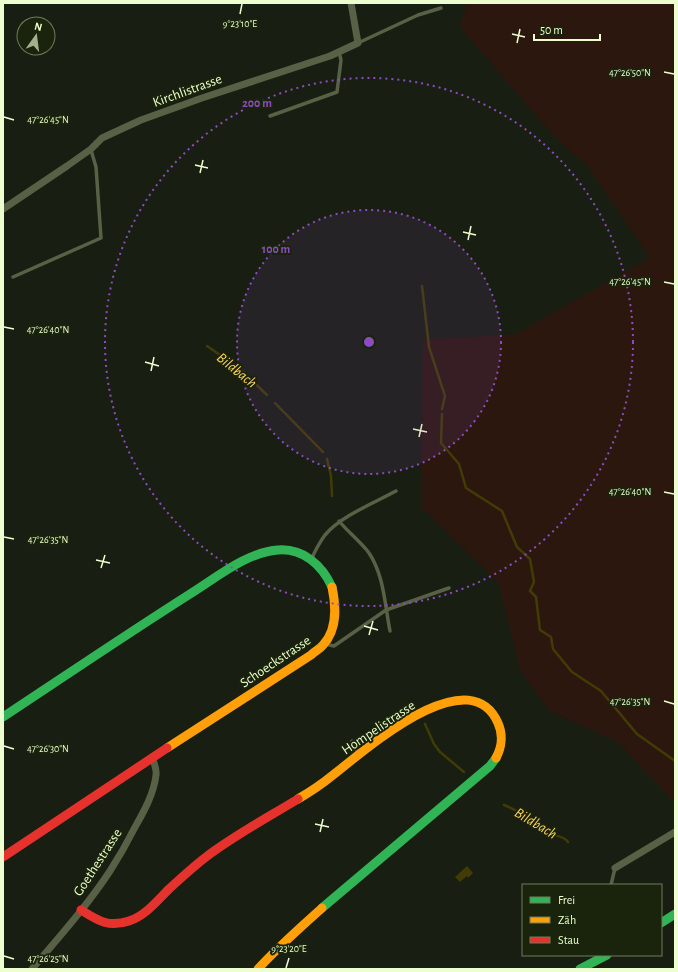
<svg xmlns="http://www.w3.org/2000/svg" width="678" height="972" font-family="'Alegreya Sans',sans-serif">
<rect width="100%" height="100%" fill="#191e12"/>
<path fill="#2c170f" d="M467 3H675V803L618 742 550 711 521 672 498 582 421 507 423 340 516 334 650 258 588 166 556 138 460 27Z"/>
<path fill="#413c06" d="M467 866 473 873 468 878 467 876 460 882 455 877Z"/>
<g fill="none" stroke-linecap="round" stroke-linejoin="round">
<path stroke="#413c06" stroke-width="2.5" d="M422 286 429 347 445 396 442 409
M207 346 239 368 267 395
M275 403 323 452
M442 414 441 443 459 464 466 488 502 511 517 547 530 559 534 582 530 591 536 597 540 630 551 637 553 649 572 672 601 691 637 734 675 761
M327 459 331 476 332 496
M425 724 434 744 440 752 464 772
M504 805C523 812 535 825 552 834 558 837 564 836 568 842"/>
<path stroke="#586045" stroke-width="3.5" d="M358 43 418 15 441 8
M270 116 337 92 341 60 339 52
M13 277 101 238 96 167 91 150
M339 521C349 533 361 542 369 553 384 575 385 606 390 631
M311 560C315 551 319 543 325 535 341 516 374 503 396 491
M325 644 334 646 386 610 449 588
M352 741 359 754
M611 885 615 868"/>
<path stroke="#586045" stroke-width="7" d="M3 209 67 166 91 149 102 138 141 120 202 98 330 56 358 43 351 3
M615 868 675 832
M32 969C59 937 87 906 110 871 119 857 127 843 134 829 143 813 154 794 156 775 157 769 154 763 152 757"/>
<path stroke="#30b455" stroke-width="9" d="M3 717C65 676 127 634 190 594 216 578 247 552 278 550 303 548 322 565 332 587
M322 908 490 766 496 758
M661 923 675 914
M580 969 607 955"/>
<path stroke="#ff9f0a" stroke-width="9" d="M167 748 311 655C315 651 320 649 323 645 338 629 336 606 332 587
M298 799C310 792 322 784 333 775 364 751 469 657 498 723 503 734 502 747 496 758
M258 969C278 947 300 928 322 908"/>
<path stroke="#e5322d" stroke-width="9" d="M3 857 167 748
M81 910C97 920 108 928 129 921 145 916 157 901 169 889 181 878 193 867 206 857 235 835 267 818 298 799"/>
</g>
<path fill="none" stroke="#edffcf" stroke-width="1.5" d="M240 14 242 4M512 34 525 37M517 43 520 29M664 72 674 74M4 117 14 120M195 165 208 168M200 173 203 160M463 232 476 235M468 240 471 226M664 282 674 284M4 327 14 329M145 362 159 366M151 371 154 357M413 429 427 432M419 437 422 424M664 492 674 494M4 537 14 539M96 560 110 563M101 568 105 555M364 626 378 630M369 635 373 621M664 701 674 704M4 746 14 749M315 824 329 827M320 832 323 819M4 956 14 959M286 968 289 958"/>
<circle cx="369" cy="342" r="132" fill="#8c4cc1" fill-opacity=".12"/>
<g fill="none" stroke="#8c4cc1" stroke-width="2" stroke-dasharray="2 4">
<circle cx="369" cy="342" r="132"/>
<circle cx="369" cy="342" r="264"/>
</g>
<g text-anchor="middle" stroke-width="4" stroke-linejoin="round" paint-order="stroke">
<g font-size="14" fill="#edffcf" stroke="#1a240c">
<text transform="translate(187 90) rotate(-20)" y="5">Kirchlistrasse</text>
<text transform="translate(275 661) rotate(-34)" y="5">Schoeckstrasse</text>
<text transform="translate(378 727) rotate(-34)" y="5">Hompelistrasse</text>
<text transform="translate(97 862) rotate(-57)" y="5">Goethestrasse</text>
</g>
<g font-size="15" font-style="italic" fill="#ffd45d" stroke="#1a240c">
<text transform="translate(237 370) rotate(39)" y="5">Bildbach</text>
<text transform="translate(536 823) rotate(31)" y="5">Bildbach</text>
</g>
</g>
<g font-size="10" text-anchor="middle" fill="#edffcf" stroke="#1a240c" stroke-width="4" stroke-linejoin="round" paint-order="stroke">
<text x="240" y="27">9°23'10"E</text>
<text x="630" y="76">47°26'50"N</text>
<text x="48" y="123">47°26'45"N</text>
<text x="630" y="285">47°26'45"N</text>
<text x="48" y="333">47°26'40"N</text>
<text x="630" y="495">47°26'40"N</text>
<text x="48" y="543">47°26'35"N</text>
<text x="630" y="705">47°26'35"N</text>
<text x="48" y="752">47°26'30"N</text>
<text x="289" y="952">9°23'20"E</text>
<text x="48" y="962">47°26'25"N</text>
</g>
<circle cx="369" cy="342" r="6" fill="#8c4cc1" stroke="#1a240c" stroke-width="2"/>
<g font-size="12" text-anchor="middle" font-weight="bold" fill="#8c4cc1" stroke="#1a240c" stroke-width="4" stroke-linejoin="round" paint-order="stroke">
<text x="257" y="107">200 m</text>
<text x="276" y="253">100 m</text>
</g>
<rect width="678" height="972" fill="none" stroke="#edffcf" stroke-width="8"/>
<rect x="522" y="884" width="140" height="72" fill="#1a240c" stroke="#6e7c5a"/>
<rect x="530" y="897" width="20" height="6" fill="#30b455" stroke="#6e7c5a"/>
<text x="558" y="904" font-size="12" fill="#edffcf">Frei</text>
<rect x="530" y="917" width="20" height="6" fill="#ff9f0a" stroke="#6e7c5a"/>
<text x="558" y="924" font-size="12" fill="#edffcf">Zäh</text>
<rect x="530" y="937" width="20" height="6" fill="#e5322d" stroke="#6e7c5a"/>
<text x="558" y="944" font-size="12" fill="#edffcf">Stau</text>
<g transform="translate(36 36) rotate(14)"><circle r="19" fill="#1a240c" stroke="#6e7c5a"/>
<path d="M0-3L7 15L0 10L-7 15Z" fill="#a3b08d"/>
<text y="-6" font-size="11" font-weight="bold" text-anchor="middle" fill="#edffcf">N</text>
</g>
<path d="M534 34v6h66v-6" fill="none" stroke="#edffcf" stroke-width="2"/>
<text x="540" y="34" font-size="12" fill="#edffcf" stroke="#1a240c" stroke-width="3" paint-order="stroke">50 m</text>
</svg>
